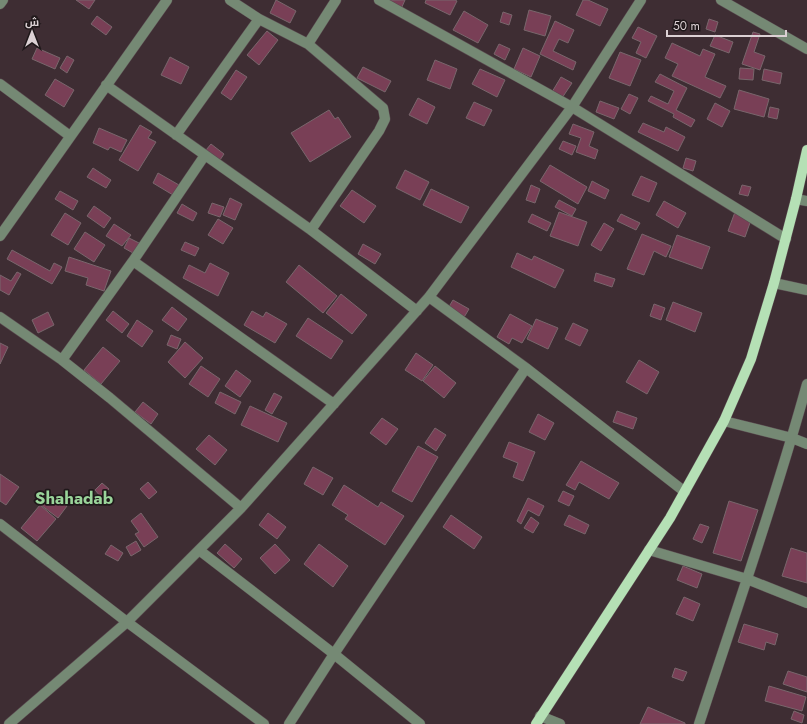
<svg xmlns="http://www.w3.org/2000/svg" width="807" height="724" font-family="Jost,Cairo,sans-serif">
<rect width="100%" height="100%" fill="#3e2d33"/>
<path fill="#793f56" stroke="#79666c" d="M76 0H95L89 9Z
M276 0 296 11 290 23 270 13Z
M388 0H405L401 9Z
M426 0H455L457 1 450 15 425 3Z
M583 0H588L608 9 600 26 576 15Z
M529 10 551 16 545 36 524 30Z
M464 11 488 25 478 43 453 30Z
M503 12 512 15 509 25 500 22Z
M97 16 112 27 106 35 91 24Z
M709 19 718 22 715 32 706 29Z
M555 21 574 30 568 43 559 39 553 51 576 62 573 70 540 54Z
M638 27 657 36 646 58 636 53 641 42 632 38Z
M267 31 278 40 259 65 247 55Z
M753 32 760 34 754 52 765 56 760 70 742 64Z
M715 35 733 42 729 53 710 46Z
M672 43 700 56 703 49 715 54 705 77 726 86 720 98 672 76 678 64 665 58Z
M499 44 510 49 505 60 494 54Z
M37 48 60 58 55 69 32 59Z
M523 48 540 56 531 77 514 69Z
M620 52 641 60 630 86 609 78Z
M67 56 74 60 67 73 60 68Z
M170 57 189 67 181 84 161 75Z
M435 60 457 69 450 89 427 80Z
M363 67 391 81 385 92 357 78Z
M740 68 754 69 753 80 739 79Z
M480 69 505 80 497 97 472 84Z
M764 69 782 73 780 84 762 80Z
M236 70 247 77 231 100 221 93Z
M660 74 687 88 676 110 695 120 691 127 673 117 674 114 648 101 651 96 668 104 674 91 655 82Z
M561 77 572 83 562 98 552 92Z
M55 79 74 90 64 107 45 95Z
M739 90 769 99 764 117 734 109Z
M629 94 638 98 630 114 621 109Z
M418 98 435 107 427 124 409 115Z
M600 101 619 108 614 119 596 112Z
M474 102 492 110 484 126 466 118Z
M715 103 730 111 722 127 707 119Z
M770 107 779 109 777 119 768 117Z
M329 110 335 119 338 117 351 137 310 162 291 133Z
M643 123 664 132 666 127 685 137 678 151 638 132Z
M573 124 594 132 589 146 598 150 595 159 576 152 581 138 569 134Z
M140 125 152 132 148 138 156 142 138 171 119 160Z
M99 128 127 140 121 152 110 147 108 150 93 143Z
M563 141 576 146 572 155 559 149Z
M211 144 224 154 220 160 206 150Z
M686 158 696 161 693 171 683 168Z
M550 165 587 187 578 204 540 181Z
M93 168 111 180 106 188 87 177Z
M405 170 429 182 420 200 396 188Z
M158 173 179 185 173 195 153 183Z
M641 176 657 183 649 202 632 195Z
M592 181 609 190 605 199 588 191Z
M531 185 540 189 535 203 526 200Z
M742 185 751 187 748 196 739 194Z
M431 189 469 207 461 223 423 205Z
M352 190 376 206 364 223 340 206Z
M60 191 78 201 73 210 55 199Z
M230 198 242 204 235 220 223 215Z
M559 200 576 209 572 216 555 207Z
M664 201 686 213 678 228 656 215Z
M212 203 224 207 220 217 208 213Z
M182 204 197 213 193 221 177 213Z
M94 206 111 218 104 228 87 216Z
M559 212 587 222 578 246 550 236Z
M735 212 752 217 745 237 728 231Z
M65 213 81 223 68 245 51 235Z
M532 214 551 223 547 231 528 222Z
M621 214 640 223 636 230 617 221Z
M218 219 233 228 223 244 208 235Z
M604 223 614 229 601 251 591 245Z
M114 224 131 235 122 246 106 236Z
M85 232 105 245 94 262 74 249Z
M642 234 671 246 666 257 654 251 644 275 627 269Z
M677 235 710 247 702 269 669 257Z
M129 238 139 243 133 253 124 248Z
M185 242 199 248 195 256 181 250Z
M363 244 381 254 375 264 358 254Z
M12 250 50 271 54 263 62 267 52 284 7 259Z
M517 253 532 260 534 256 564 270 555 288 511 267Z
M69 257 111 271 104 291 86 285 88 278 65 271Z
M210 263 229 273 218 296 183 278 189 265 205 273Z
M299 265 337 296 323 313 286 282Z
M17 272 21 274 9 295 0 290V275L11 281Z
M596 273 615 279 612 287 594 281Z
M341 294 367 315 352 334 326 313Z
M453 300 469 309 463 319 447 310Z
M673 302 702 313 695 332 666 320Z
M654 304 665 308 661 320 650 316Z
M172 307 187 319 178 331 162 320Z
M113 311 129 324 122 333 106 320Z
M252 311 263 317 266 312 287 324 275 343 244 325Z
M48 312 54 325 38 333 32 320Z
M510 314 532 326 522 343 512 338 509 344 497 337Z
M308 318 343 341 331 359 296 336Z
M536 319 558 328 548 349 527 339Z
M137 320 153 331 142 347 127 336Z
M573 323 588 330 580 346 565 339Z
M171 335 181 339 177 349 167 345Z
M185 342 203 358 185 378 168 362Z
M0 343 8 347 0 364Z
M103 347 120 361 101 384 84 370Z
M416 353 433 365 422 381 405 370Z
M639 360 659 372 647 394 626 382Z
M201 366 220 379 208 397 189 384Z
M435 366 456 383 444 398 423 381Z
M236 370 251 381 240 397 225 386Z
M220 392 241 402 235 414 215 403Z
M274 393 282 397 272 414 265 410Z
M143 402 158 414 151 424 135 412Z
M250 406 287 423 278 442 241 425Z
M617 411 637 418 633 429 613 422Z
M538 414 554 423 545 440 529 432Z
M382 418 398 429 386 445 370 433Z
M435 428 446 435 436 451 425 443Z
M209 435 227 450 215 465 196 449Z
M509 442 535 452 523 481 513 477 518 463 503 457Z
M418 446 438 457 412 502 392 491Z
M581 461 619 483 609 499 579 482 575 490 566 485Z
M313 467 333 478 323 495 304 484Z
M0 474 19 487 6 505 0 501Z
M148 482 157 492 149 499 140 489Z
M102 483 109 489 101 497 95 490Z
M344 485 378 507 381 502 404 516 385 545 345 519 348 515 332 505Z
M563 491 574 496 569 506 558 501Z
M50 494 67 506 58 518 41 505Z
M528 498 544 506 539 516 528 510 521 524 517 521Z
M729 501 758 510 741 561 713 553Z
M40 505 56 519 37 541 21 528Z
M141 513 158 537 144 547 135 534 139 532 131 521Z
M268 513 286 527 277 539 259 525Z
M451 515 482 537 474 549 443 527Z
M569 515 589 525 585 534 564 525Z
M531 517 539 523 533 533 524 528Z
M700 524 709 527 702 543 693 539Z
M136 541 141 550 131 556 126 547Z
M225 544 242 559 234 568 217 553Z
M275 544 290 560 275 574 260 558Z
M319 544 348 566 333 587 304 564Z
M111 545 123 553 118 561 105 554Z
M791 548 807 553V583L782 576Z
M683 566 702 574 697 588 677 580Z
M684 597 700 604 693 621 676 614Z
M744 624 778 634 775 645 766 642 764 650 738 642Z
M675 668 687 672 683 681 672 677Z
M788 671 807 677V692L783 684Z
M769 686 806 697 802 711 765 701Z
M648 707 685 723V724H640Z
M794 711 804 715 802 723 791 719Z"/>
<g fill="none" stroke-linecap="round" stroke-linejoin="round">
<defs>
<path id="minor" d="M230 0 259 19 308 44 383 108 385 119 379 131 311 230
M379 0 572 107 786 239
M721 0 807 49
M0 4 3 0
M308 44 336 0
M0 84 70 136
M106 85 311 230 417 311
M176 135 259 19
M796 199 807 201
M0 236 167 0
M133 261 334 404
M774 283 807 290
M429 297 526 368 685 492
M0 317 62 360 110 398 241 508
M62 360 133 261 205 155
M724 421 792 438 807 444
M0 524 127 622 264 724
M199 550 334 654 420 724
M649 550 747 579 807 603
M540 716 560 724
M9 724 127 622 241 508 429 297 572 107 641 0
M289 724 334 654 526 368
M699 724C736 611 775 499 807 384"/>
<path id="major" d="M536 724 670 518 724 421 751 359 774 283 796 199 807 150"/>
</defs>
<use href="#minor" stroke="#5a4b50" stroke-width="11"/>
<use href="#major" stroke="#5a4b50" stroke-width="11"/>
<use href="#minor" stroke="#758974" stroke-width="10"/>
<use href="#major" stroke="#b5e0b5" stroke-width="10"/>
</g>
<g text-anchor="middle" stroke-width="3.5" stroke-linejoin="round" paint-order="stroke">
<g font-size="17" font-weight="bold" fill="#9ad49a" stroke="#1f181a">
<text x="74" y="504">Shahadab</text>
</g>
</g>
<g transform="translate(32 32)" stroke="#1f181a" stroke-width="3" paint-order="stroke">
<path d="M0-3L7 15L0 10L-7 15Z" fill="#dcd1d4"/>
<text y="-6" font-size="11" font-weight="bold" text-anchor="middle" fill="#dcd1d4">ش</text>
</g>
<path d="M667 30v6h119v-6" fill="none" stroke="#dcd1d4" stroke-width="2"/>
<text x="673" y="30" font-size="12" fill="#dcd1d4" stroke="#1f181a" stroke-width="3" paint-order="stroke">50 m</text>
</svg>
